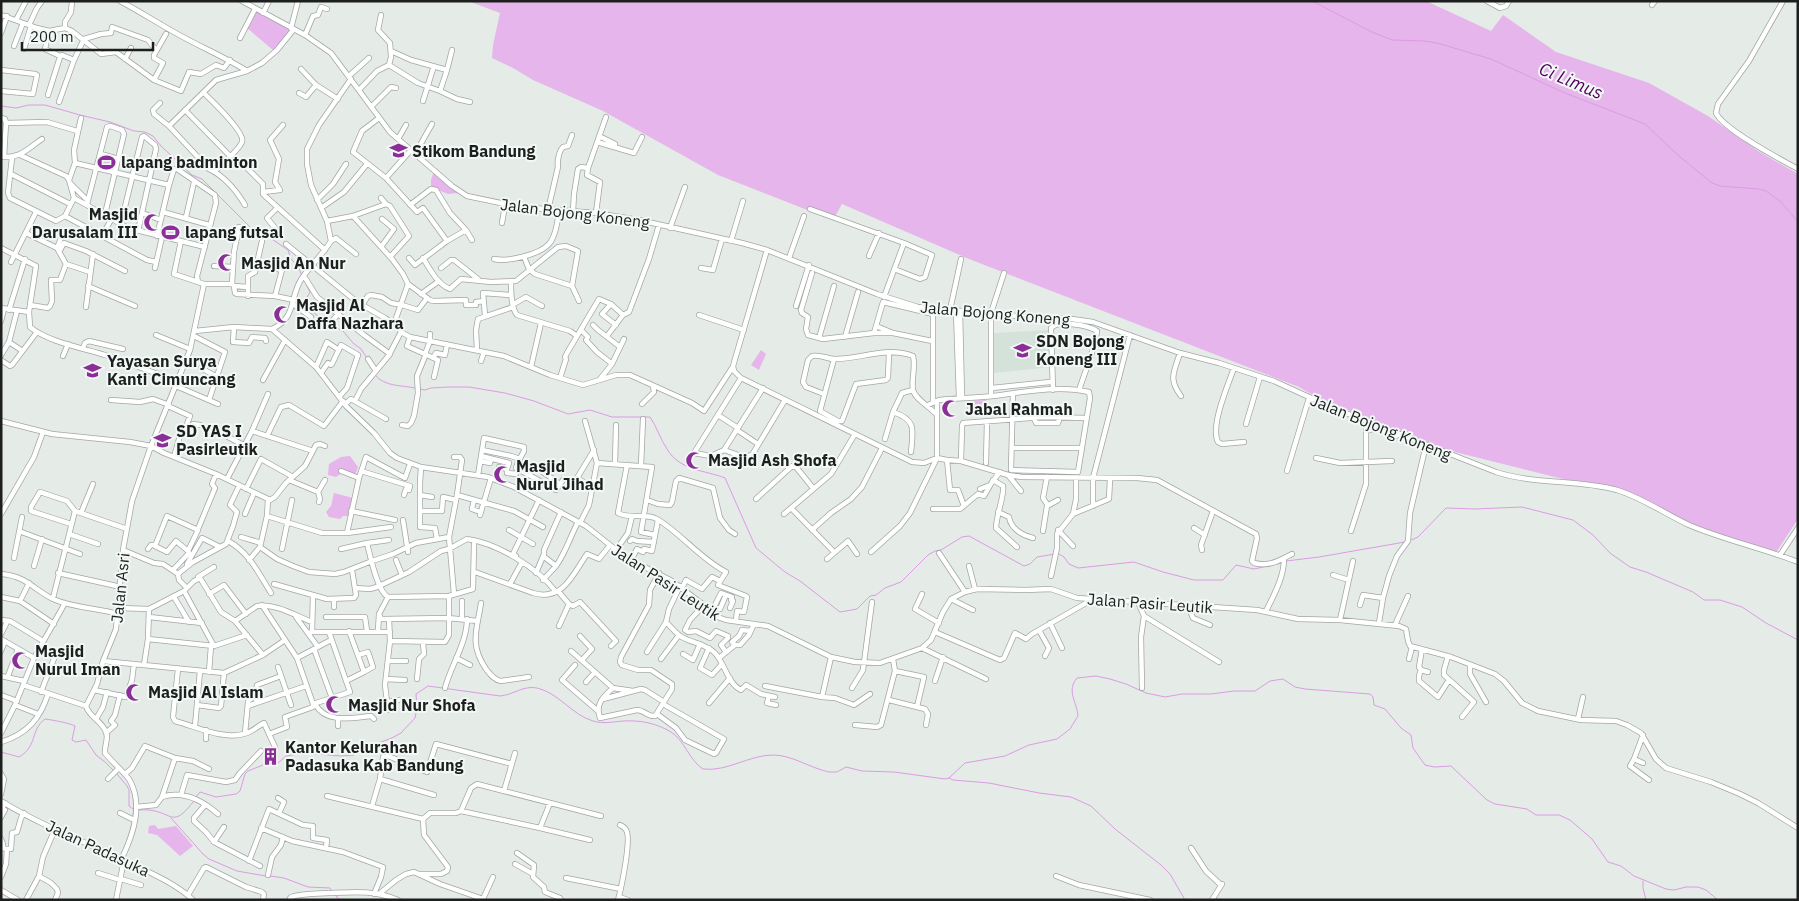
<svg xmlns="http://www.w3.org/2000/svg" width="1799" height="901" font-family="'IBM Plex Sans',sans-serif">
<rect width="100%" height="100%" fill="#e5ebe7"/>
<path fill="#d4e2da" d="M1049 330 1050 367 994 373V333Z"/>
<path fill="#e6b5eb" d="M468 1H1426L1491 31 1503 15 1556 52 1649 83 1708 116 1758 151 1798 174V519L1775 554 1701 529 1639 498 1443 449 1318 398 1299 387 969 259 842 204 833 220 718 175 603 111 533 80 513 68 492 58 493 45 500 13Z
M255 10 296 30 273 50 247 28Z
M102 157 114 160 112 168 100 165Z
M434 171 458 193 448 194 431 187V180Z
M165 226 179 229 177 237 163 234Z
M761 350 766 354 759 370 751 365Z
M986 400V409H967V401Z
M350 456 358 467 356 473H350L346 470 336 477 328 475 329 464 341 457Z
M334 493 353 498 348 516H343L340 519 329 517 326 512 331 506Z
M155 825 158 829 176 826 193 846 180 856 157 835 148 833 149 826Z"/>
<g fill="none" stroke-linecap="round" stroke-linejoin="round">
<path stroke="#db9ce2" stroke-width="1" d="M1312 1 1372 32 1392 40 1424 41 1437 43 1491 59 1565 93 1645 124 1679 156 1712 183 1720 186 1758 189 1766 191 1780 201 1798 222
M1 106 16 108 29 105H45L80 115 110 122 134 131 145 132 153 136 161 146 192 175 202 179 251 228 266 235 288 250 291 259 298 266 302 276
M306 284 310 292 306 299V305L322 320 343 331 353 343 361 349 367 358
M375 375C385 387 401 385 415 388
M419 389 425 390 431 388 448 387H469L505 393 534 401 568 414 590 410 612 417H650C657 427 660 439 667 449 680 471 705 470 725 478L756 548 785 572 800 581 840 612 857 609 870 596 876 595 885 588 901 582 928 555 935 551 941 550 962 537 969 536 1024 566 1030 564 1037 557 1055 554
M1409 541 1418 537 1446 508 1475 509 1522 507 1573 520 1593 535 1610 553 1630 567 1646 572 1693 592 1704 600H1720L1742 607 1766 623 1798 640
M1059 554 1064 557 1069 564 1078 568 1134 562 1163 572 1194 580H1223L1236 565 1254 569 1282 563
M1286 561 1319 557 1405 542
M1 752 19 757C38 746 30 730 45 719 52 720 70 723 75 726L72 740 76 742 86 740 96 755 105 762 114 771
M117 774 127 786 129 790V806C136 812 141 809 149 810 174 813 172 829 194 801
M949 778 953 780 989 783 1039 793 1071 797 1091 806 1115 829 1161 865 1170 874 1185 900
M196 797 200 792 216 797 236 794 240 791 245 774 248 771 263 765 278 763 286 756 304 753 341 756 354 755 370 746 392 738 401 733 415 718 417 708 416 694 428 686 500 696C513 695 524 685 537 688 559 693 572 715 593 721 603 724 612 722 623 721 640 720 656 723 671 732 685 741 689 760 703 769 727 772 749 755 773 755 792 755 810 768 829 772H837L846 767 862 771 894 772 945 779 949 778 965 763 1005 756 1029 745 1057 739 1070 729 1078 716C1077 702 1066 691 1077 678L1096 676 1110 679 1126 684 1146 693 1165 697 1182 694H1211L1234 691H1255L1270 681 1283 679 1295 687 1305 689 1370 694 1373 697 1374 705 1385 709 1401 728 1411 735 1413 748 1425 765 1434 767 1451 766 1487 800 1495 804 1527 809 1536 815H1559L1570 820 1592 839 1608 862 1621 866 1634 876 1666 889 1674 890 1686 887H1698L1706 890 1718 900
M171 818 203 854 209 859 237 871 266 876
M270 876 284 878 308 887 330 888 332 891
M1643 881V888L1646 900
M335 894 339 900"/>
<defs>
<path id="minor" d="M120 1C139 11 156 22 174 32 198 46 223 56 247 71
M242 1 305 35 331 53 390 132 452 186 467 196 520 207 596 213 639 220 742 243 767 250 877 294 918 307 1040 318 1072 319 1093 322 1180 353 1219 363 1274 381 1333 408 1496 472C1536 485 1577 479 1617 490 1643 498 1665 514 1689 525 1724 540 1762 548 1798 562
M1487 1 1500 8 1506 6 1509 1
M1783 1 1749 61 1718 104 1716 113C1724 130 1780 159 1798 169
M1652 5 1655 1
M263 13 269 1
M1 15 37 28 49 31 65 28 72 31 101 54 116 52 154 80 181 91 189 72 201 74 216 65 224 68 230 60
M381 15 378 30 390 43 391 57 389 65 418 83 440 91
M16 20 26 1
M29 25 37 8 42 1
M65 28V22L71 12 72 1
M291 28 298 1
M49 31 45 49 60 56
M1 33 7 16
M305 35 313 16 318 15 321 7 327 9
M240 38 255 9
M14 46 23 23
M24 49 31 26
M391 51 411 60 447 70 452 50
M125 59 131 48
M301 69 316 85 338 99
M1 70 35 74 37 75 33 94 1 91
M447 70 440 91 457 99 470 102
M349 76 369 58
M154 80 163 63 154 58V55L166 34
M359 90 377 71 389 65
M204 93C211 100 246 133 242 142 239 150 222 164 215 171
M299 93 306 97 316 85
M48 95 60 57 62 55 74 60
M423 101 433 69
M59 102 74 60 84 39 101 34 111 33 112 27 148 40 156 50
M160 103 153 110 154 114 169 126 209 169C224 176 236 190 245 205
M371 107 391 87 396 88
M185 110 230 156
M1 118 5 119 6 123 4 157
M81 118 74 150 75 163 69 180 74 198 128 228 205 247
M379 118 362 131 353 152 386 178 417 212 423 208 447 241 466 230
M6 123 47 122 77 131
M169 126 216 80 247 71 262 63 277 50 294 29
M599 136 615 144
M398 139 406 125
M597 142 634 153 642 137
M101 154 118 159
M415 154 432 124
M20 155 66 176 69 180
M1 157C21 158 26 150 42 139
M12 158 8 193 10 198 56 221 65 216 74 198
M75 163 169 185
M246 167 263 184V194L265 196 325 250
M588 168 587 175 600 182 596 213
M11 174 70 204
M386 178 411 150
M71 184 88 201
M263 192 280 190 275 182 279 159 270 140 283 125
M381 198 386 204 390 206 409 236 390 257
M317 200 333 184 346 164
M87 204 107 127 110 126 122 130 124 134 105 214
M410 205 431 189 436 190 450 213 466 230 472 240
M321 208 344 192 367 164
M810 209 904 243 884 297
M548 210 558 167C557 161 559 151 563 147L568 146 572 135
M573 211 574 194 578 169 581 167 588 168 606 117
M163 212 209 225
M142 213 161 220
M65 216 147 260 156 262
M353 216 392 259 403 274 408 284 430 300 433 301 466 300V305H476V302L484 301
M186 217 194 182
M327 221 353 216 386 204
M121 223 142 137 144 136 155 145 156 149 138 231
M502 223 505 205
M275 228 267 218 277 208
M670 228 685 187
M26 233 57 248 66 264 60 280H51L52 301 50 306 48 308 30 305 29 312
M102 236 112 218
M157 236 169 185 174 169H177L215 195 216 203 197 276 198 282
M331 241 336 238 356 254
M731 241 743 201
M286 244 357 302 385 318 399 328 401 332 410 337 504 356 550 375 583 385 616 375H630L692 403 704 411 732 368
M381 247 394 229 382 219
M1 248 36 266 30 305
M57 248 63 233
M767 250 733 366 734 371 741 378 912 462 924 463 937 458 947 460 961 461 1008 475 1022 477 1137 478 1157 480 1256 534 1257 538 1252 561 1254 563C1269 567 1278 561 1292 554
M59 252 64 243 86 251 125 271
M869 256 879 233
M524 257 529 269 535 274 572 286
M409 258 415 265 447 241
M423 258C430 269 437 284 450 289L461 279 491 282 516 281 558 247 566 246 578 251 572 286 579 301
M789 258 804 216
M494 259C507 262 539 255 549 244 556 236 558 220 559 210
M11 262 36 212
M66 264 90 272
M256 264 282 270 275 296
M214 266 233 267
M155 268 162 237
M441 268 451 260H454L478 279
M701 268 713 270 722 239
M894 269 920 279 925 277 932 255 904 243
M812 273 801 310 802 313 808 317 806 329 808 335 823 339 874 333H893L932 341
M304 276 317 297 364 335 390 354 361 389 355 401
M511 282C511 293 511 307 517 315L570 331 577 336
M204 284H232L234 286 248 287
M232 284 234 252 239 227
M88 286 135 306
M234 286 235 293 237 294 275 296 294 300
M421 294 439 281
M248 296V276L255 272 262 241
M293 304 311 317
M514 304 526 297 542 306
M611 304 602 314 616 325
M362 305 368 296 371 295 382 297 391 303 402 305 418 310 427 298
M796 306 809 265
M86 307 93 254
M1 308 29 312 30 327C48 342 83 348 105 355 130 363 153 373 178 381
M9 310 25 259
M950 310 961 259
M956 311 959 398
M960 311 962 398
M485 315 483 293 511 295 512 299
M699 315 744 330
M333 320 338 314
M1 321 4 309
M394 324 408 284
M593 325 598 330 620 347
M876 326 893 333
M234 327 233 342 249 343 252 337 265 338 266 341
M272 329C297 318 289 297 302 278 311 265 323 254 331 241L327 221 311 185 307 164V149L319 125 351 79
M581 330 588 337 586 340 597 352 611 363
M195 331 234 327 272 329 316 367 346 406 374 433 390 453 397 458 421 467 488 477 514 487 586 526 625 557 672 581 701 603 715 616 726 620 768 626 831 657 855 662 880 663 922 648 931 640 943 612 951 599 965 592 977 589 1025 590 1051 589 1077 598 1257 610 1298 619 1340 620 1399 626 1406 629 1408 641 1410 646 1451 657 1495 674 1504 681 1522 703 1538 711 1581 720 1616 721 1627 725 1641 733 1656 759 1666 768 1711 782 1740 794 1758 803 1798 828
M874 333 883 302 933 314V402
M156 335 190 349
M194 336 225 352 209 400
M607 336 623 315 629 312 649 259 659 225
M410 337 407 346 438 360 434 377
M845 337 858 292
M819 338 834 286
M9 342 21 350
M83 348 85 343 89 341 123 349
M477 350 476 330 478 319 513 307
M390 353 401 332
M1180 353C1174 372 1168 379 1181 396
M425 354 430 341V334
M1 355 9 342 17 311
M63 356 68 344
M433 358 436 353 445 355 447 344
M368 359 376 371
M834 359 820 411 838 421H842L856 384 886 380 888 378 889 353
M1 360 10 366 12 365 37 332
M481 361 484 352
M316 367 327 342 339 350
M531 367 541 323
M201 368 217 377
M1234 368C1228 385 1210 426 1218 442L1222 444 1244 442
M321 373 328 363 331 365 332 364 341 345 358 355 347 388 339 397
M560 378 566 359 565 357 567 353 599 299 611 304 623 315
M741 378 694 453 711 456 724 450 763 388
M600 379 612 364 624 339
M263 380 285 340
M176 386 218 404
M992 388 1050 382
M1053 390 1051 328C1058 320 1088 325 1097 331L1095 344 1079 390
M824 394 806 387 803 382 808 360 812 356C820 354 827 359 835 359 860 359 889 346 913 356 916 367 911 379 913 390 915 399 930 407 936 414
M991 396V313L1004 273
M111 400 140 402 153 399 169 405
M937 401V455
M345 404 351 399 386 419
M642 404 654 392 653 386
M928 405 939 400C957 398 975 398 993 396 1024 392 1059 385 1089 392L1090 398 1078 472 1011 470 1013 393
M168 406 190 416 184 432
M718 415 738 428
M1034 418 1036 423H1058L1060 417
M1 421 52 434 130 442 151 446 164 453 216 474 270 500 275 497 286 483 305 466 316 445 320 444 325 446
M1246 424 1260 377
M402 425 408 426 411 423 414 416 418 393 417 376 426 354
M737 430 758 444
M252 431 268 394
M219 432 245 446
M267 436 281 407 289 405 324 426 343 401
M885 439 893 412
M1012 448H1081
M482 450 511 456 520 459
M724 450 744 457 752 455 785 400
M911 452C913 430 917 420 893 412L902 393 913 390
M481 456 509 463 507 469
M174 457 181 432 190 434 193 424 200 425
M1316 458 1340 463 1392 461
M947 460 950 490H958L964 506
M480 461 490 463 491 460
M961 461 962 426 963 423 1044 417 1087 418
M597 463 652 467 641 532 655 535
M986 463 987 422
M615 464 616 425
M627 465 618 513C630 520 645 512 657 519 682 534 699 558 726 572L718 585 746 596 747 597 744 612 737 611 736 621
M641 466 643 419
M421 467 420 483V527L435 528 437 539
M518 469 556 490 563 480
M341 471 359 478 366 457 405 478 410 464
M361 471 410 486 409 490
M1287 471 1309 398
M478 475 484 438 524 447V451L518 462
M1008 475 1021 491
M1047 477 1043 498 1047 504
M227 479 252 431 313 451
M289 480 318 492 320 499 319 502
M496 480 499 467 507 469V473L516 474 518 469 516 468 518 462 537 468 560 484
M993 480 1003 486C1005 494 996 516 996 528L1017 547
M593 488 577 478 594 450
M246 489 261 459 293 477
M980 489 990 485
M318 492 325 480
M404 495 406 489 409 490
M420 495 432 497
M457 495 514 511 543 527
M756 499 792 466 796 467 813 488
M474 500 472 509 480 512
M647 500 658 504 670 505 672 502 676 481 679 478 713 488 720 518 729 530 735 534
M1093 506V478L1130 335
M791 508 834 552
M933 509H960L978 494 984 496 992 482 1000 472
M351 511 395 520
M420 511H442L443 497 456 500
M998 512 1009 517C1011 529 1022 535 1033 538
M81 513 93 484
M1 514 34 457 43 432
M245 514 254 493
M784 514 831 474 855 434
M1073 514 1109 499 1110 479
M480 515 491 478
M267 516 322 533H347L359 478
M403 520 408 552
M580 523 589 505 597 463 585 421
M71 524 31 511V507L40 492 67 501 75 511
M1194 528 1205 535
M198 529 215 488 212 484 216 474
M509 530 533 544
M812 530 831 513 851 499 862 487 882 448
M1058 530 1073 546
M19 531 80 554
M1043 531 1047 506 1058 500
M1351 531 1366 484V430L1376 429 1396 436 1401 434
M347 533 391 527
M69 534 98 544
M241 537 261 543
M389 540 367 543C370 555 377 591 388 597L449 596 473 589 474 544
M228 541C249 552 259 574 271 593
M630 541 632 539 637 541 654 542
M260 547 277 559 293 566 309 572 335 574 344 572 372 561 393 554 416 543 449 537
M148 549 151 545H155
M282 549 292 500
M341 549 367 543
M123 550 154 563 163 564 178 574 193 562 226 544 233 526 237 512 230 505 239 486
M616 550 628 533 632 516
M1202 550 1201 545 1213 511
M871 552 900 526 910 513 937 458
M939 553 965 592
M1780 555 1798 528
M516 556 513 554 539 500
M543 556 556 566C566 552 570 537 578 522
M14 558 22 517
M827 559 848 541 857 554
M249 560 260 547 267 516 268 499
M396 560 402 575
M631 560 637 549 643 552 644 549 652 551 658 520
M187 564 202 538 220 547
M34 566 42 539
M969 566 975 589
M173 570 189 553 188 551 198 530 167 516 155 546 167 552 176 541 188 551
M475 572 533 593C563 602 573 574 587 554L599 559 610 545
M58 573 121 587
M536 573 544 554V550L561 512
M1 574C26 576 33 589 53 599 73 608 98 608 118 614
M178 574 179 580 187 588
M1333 575 1349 580
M1051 576 1057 548V534L1073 514 1076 499V478
M198 577 214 567
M543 580 556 566
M274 584 327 599 354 598 356 595 352 570
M510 584 522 562
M355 588 370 589 377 587 409 572 441 551 449 549 467 539C497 543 538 568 556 592
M682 588 686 580 702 589 712 577 720 581
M184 591 214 646
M558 591 569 604
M209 594 224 585 246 614
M454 594 449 537 457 495 462 460 460 457H454
M922 594 915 609 939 623
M1 597 20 601 54 624
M174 597 189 622
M53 598 75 511 127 529
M951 599 973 610
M334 600V607
M20 601 29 583
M1138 602 1144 616 1219 662
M481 603C477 630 469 644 486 669 490 674 494 680 501 681L529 677
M569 604 573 606 580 602 616 641 611 646
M262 605 297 658 313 704
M1360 605 1363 595 1383 598
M703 606 690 620 685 630 688 632 696 631 710 638 716 631 728 636V638L721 645 726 652
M1188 606 1193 618 1210 625
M712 607 720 609 726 595
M714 607 721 593 732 597 731 600 733 601 730 608
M119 608 149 609 184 591 194 581 200 578 221 612 235 621 263 655
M1266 611C1274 595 1284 577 1284 559
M379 614 381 619H384L448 618 478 621
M149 617 202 623
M296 617 318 647
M326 617H365L367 631
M462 619V601
M1 620 10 621 43 641
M1340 620 1353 561
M235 621 257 606C275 603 296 616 312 622
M666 622C670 626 675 632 680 636 691 643 705 643 715 653 725 664 728 684 741 690L746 685 761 694 775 697
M1050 623 1062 648
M1379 623 1383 598 1389 576 1397 556 1408 541 1410 513 1426 445
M1395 625 1408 596
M559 626 569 604
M1039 630 1049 648 1045 656
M378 631 379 614 388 597
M312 632 313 595
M935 632 1000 660 1004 658 1015 633 1026 639 1032 634 1093 599
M308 633 312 632H390
M1 634 7 622
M580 636 592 649 582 660
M1 639 34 658
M148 639 214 646 247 635
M390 641 445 642 449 635V596
M735 645 732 642 739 636 742 630 751 631
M709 648 700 668 712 675 722 664
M922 648 986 679
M38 649 55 656 41 692
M314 649 332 698
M1422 649 1419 667 1421 670 1428 672
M1 651 5 641
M571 651 613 688
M647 652 666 622 669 609 680 586
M683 654 693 660 700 644
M358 655 368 652 373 667 364 672
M1448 656 1444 670V675L1474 702 1462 717
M297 658 331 640
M456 658 470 665
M719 658 735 645H740L749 635 754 624
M661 659 679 635
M1409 659 1412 647
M103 661 224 673 263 655 285 640
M388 661H406
M144 665 148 639 149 609
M575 665 562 680 598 711
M622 665 638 670H651L672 684V689L655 716C648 717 644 710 637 710L600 718C595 704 603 697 613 688L633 691
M622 665 620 662 621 657 649 605 650 590 659 573
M1470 665V674L1486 702
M278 667 291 705
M178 669 173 717 175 721C198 727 224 741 247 733 253 731 258 726 264 723L275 747
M1421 670 1419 676V681L1438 697 1449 680
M895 671 924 677 917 707
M209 672 211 646
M1 676 24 681
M8 676 18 649
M386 679 405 680
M417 679 419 659 424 654 423 643
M346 681 364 672 349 631
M935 681 943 657
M586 682 595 672
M23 685 86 706
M765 686 822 697 831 657
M445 688C451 665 467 643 467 619
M852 688 863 670 872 602
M1142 688 1141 637 1144 616
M94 690 126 697 132 680 134 664
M1 695 17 701
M769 696 767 703 776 705
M822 697 835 698 854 705 870 694
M603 699 641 689 645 690 664 702
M889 700 925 709 928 714 926 725
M257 702 255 697 257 685 281 676
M387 702 399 700
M709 703 730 678
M315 704C326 724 352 718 371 716L374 719
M15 705 38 714
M197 705 219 708 221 706 224 673
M248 706 306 686
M388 710 385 685 390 641 389 619
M657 714 676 728 685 740 714 754 716 753 724 739 663 704
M338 718V726
M96 719 103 707 107 692
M1578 719 1583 697
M855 725 877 727 881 725 895 671 893 659
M195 726 200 671
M1 733 15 705 34 658 65 603
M106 733 115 725 111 721 115 715 120 695
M245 733 248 702 249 700 255 697
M269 734 287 727 285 717 313 707V704L350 692 329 632
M1643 735 1634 759 1643 763
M206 739V730
M1 742C27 734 40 719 48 694
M1634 759 1630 766 1649 780
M1 774 4 779 1 794
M125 774 132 768 145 746 175 758 193 761 209 769
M108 779 119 768
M380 779 383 757 388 756 427 772 436 744 512 764
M504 791 601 816
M181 795 187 775 226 782 235 780 240 773 261 751
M327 796 423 819
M162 797C183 790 202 800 218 814
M278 798 284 802 279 813
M1 801C45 828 94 845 140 868 158 876 179 886 193 900
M550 803 540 828 590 840
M205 805 194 818V821L206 832 214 842 260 866
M372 806 380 779 434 795
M136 807 156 805 162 797 175 758
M461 811 540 828
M120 813 134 820
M1 817 5 810 2 808 5 803
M261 828 292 841 343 852 383 867 381 877 374 894
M1 839 3 844 2 848 7 849
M214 842 224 827
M1191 848 1206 871 1221 885
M517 853 534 865 533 877 544 887 545 892 560 898 561 900
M122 858C133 835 144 804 129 779 122 770 112 762 105 753 104 746 109 739 106 732 102 721 89 717 86 706L97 684 103 661 116 629 123 550 132 501 151 446 190 350 204 284 174 274 181 241
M249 861 269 809 303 825 313 826V838L327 840 326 848
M515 864 533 874
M98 873 120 880
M419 874H441L447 871 448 867 424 835 423 819 430 813H456L461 811 471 788 477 784 504 791 515 753
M268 875 272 857 281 845 283 837
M39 876 51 883 57 889 58 893 55 900
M1056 876 1079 885 1150 900
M1 877 6 864 7 849H11L12 833 17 832 21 818 24 813
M566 878 621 889
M121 879 141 885
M1 890 18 900
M379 894 396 880 406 874 414 872 440 884 483 899 493 877
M188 895 204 868 206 867 246 887 262 892 264 894 263 900
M619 897 628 900
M26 900 39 876 43 857 55 829
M116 900 124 860
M289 900 291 897C304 893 316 894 329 893 354 892 374 890 398 900
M618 900C621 889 632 838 626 830 625 827 622 826 620 825
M1212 900 1222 884"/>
</defs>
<use href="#minor" stroke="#a2a7a4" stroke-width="6"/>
<use href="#minor" stroke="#fff" stroke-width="4.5"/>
</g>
<defs>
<symbol id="university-bare" viewBox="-9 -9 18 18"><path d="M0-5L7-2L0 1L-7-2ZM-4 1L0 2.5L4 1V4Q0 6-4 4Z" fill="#8c2e98" stroke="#f2f8f5" stroke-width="2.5" paint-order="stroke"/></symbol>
<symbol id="stadium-bare" viewBox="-9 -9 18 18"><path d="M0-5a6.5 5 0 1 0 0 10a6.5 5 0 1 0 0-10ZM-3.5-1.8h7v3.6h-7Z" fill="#8c2e98" stroke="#f2f8f5" stroke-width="2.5" paint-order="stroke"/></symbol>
<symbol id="mosque-bare" viewBox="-9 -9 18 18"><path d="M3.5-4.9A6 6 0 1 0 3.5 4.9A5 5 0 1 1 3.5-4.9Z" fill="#8c2e98" stroke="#f2f8f5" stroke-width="2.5" paint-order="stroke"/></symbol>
<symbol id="school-bare" viewBox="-9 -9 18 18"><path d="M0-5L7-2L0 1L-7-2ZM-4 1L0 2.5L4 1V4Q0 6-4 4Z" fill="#8c2e98" stroke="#f2f8f5" stroke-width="2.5" paint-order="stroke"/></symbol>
<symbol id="building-bare" viewBox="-9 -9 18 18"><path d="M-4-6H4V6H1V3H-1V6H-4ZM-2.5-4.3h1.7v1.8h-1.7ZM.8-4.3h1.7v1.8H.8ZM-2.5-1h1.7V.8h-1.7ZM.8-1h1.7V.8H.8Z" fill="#8c2e98" stroke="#f2f8f5" stroke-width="2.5" paint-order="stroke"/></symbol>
</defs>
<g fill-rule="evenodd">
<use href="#university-bare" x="386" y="138" width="25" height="25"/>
<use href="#stadium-bare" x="94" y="150" width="25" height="25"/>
<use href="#mosque-bare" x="140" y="210" width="25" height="25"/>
<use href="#stadium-bare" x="158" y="220" width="25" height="25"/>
<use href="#mosque-bare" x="214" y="250" width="25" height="25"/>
<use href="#mosque-bare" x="270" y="302" width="25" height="25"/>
<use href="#school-bare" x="1010" y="338" width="25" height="25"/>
<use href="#school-bare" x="80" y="358" width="25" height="25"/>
<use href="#mosque-bare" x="938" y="396" width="25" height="25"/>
<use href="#school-bare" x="150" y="428" width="25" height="25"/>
<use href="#mosque-bare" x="682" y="448" width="25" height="25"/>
<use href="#mosque-bare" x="490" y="462" width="25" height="25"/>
<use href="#mosque-bare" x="8" y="648" width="25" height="25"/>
<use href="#mosque-bare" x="122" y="680" width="25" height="25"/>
<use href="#mosque-bare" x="322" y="692" width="25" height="25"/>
<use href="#building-bare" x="258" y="744" width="25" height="25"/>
</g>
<g text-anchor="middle" stroke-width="4" stroke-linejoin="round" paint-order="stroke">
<g font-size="16" font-weight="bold" fill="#1c1f1d" stroke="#f2f8f5" text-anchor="start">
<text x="412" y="157">Stikom Bandung</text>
<text x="121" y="168">lapang badminton</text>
<text x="138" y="220" text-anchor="end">Masjid<tspan x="138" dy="18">Darusalam III</tspan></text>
<text x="185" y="238">lapang futsal</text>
<text x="241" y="269">Masjid An Nur</text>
<text x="296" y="311">Masjid Al<tspan x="296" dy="18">Daffa Nazhara</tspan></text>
<text x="1036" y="347">SDN Bojong<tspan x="1036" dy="18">Koneng III</tspan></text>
<text x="107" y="367">Yayasan Surya<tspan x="107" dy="18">Kanti Cimuncang</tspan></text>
<text x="965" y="415">Jabal Rahmah</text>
<text x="176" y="437">SD YAS I<tspan x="176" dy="18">Pasirleutik</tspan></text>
<text x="708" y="466">Masjid Ash Shofa</text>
<text x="516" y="472">Masjid<tspan x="516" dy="18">Nurul Jihad</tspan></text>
<text x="35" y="657">Masjid<tspan x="35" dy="18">Nurul Iman</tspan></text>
<text x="148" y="698">Masjid Al Islam</text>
<text x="348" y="711">Masjid Nur Shofa</text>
<text x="285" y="753">Kantor Kelurahan<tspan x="285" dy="18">Padasuka Kab Bandung</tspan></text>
</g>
<g font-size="16" fill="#1c1f1d" stroke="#f2f8f5">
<text transform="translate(575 213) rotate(7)" y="6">Jalan Bojong Koneng</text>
<text transform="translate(995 313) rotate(5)" y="6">Jalan Bojong Koneng</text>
<text transform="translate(1381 427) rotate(22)" y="6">Jalan Bojong Koneng</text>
<text transform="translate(666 582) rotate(33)" y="6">Jalan Pasir Leutik</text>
<text transform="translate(120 588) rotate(-84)" y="6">Jalan Asri</text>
<text transform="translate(1150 603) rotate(4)" y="6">Jalan Pasir Leutik</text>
<text transform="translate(98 848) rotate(25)" y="6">Jalan Padasuka</text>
</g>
<g font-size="18" font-style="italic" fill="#52005c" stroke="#f2f8f5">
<text transform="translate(1571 81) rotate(23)" y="6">Ci Limus</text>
</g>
</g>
<rect width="1799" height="901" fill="none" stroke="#1c1f1d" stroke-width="5"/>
<path d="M22 42v8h131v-8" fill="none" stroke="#1c1f1d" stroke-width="2.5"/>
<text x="30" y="42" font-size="15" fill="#1c1f1d" stroke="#f2f8f5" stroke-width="4" paint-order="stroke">200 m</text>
</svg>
